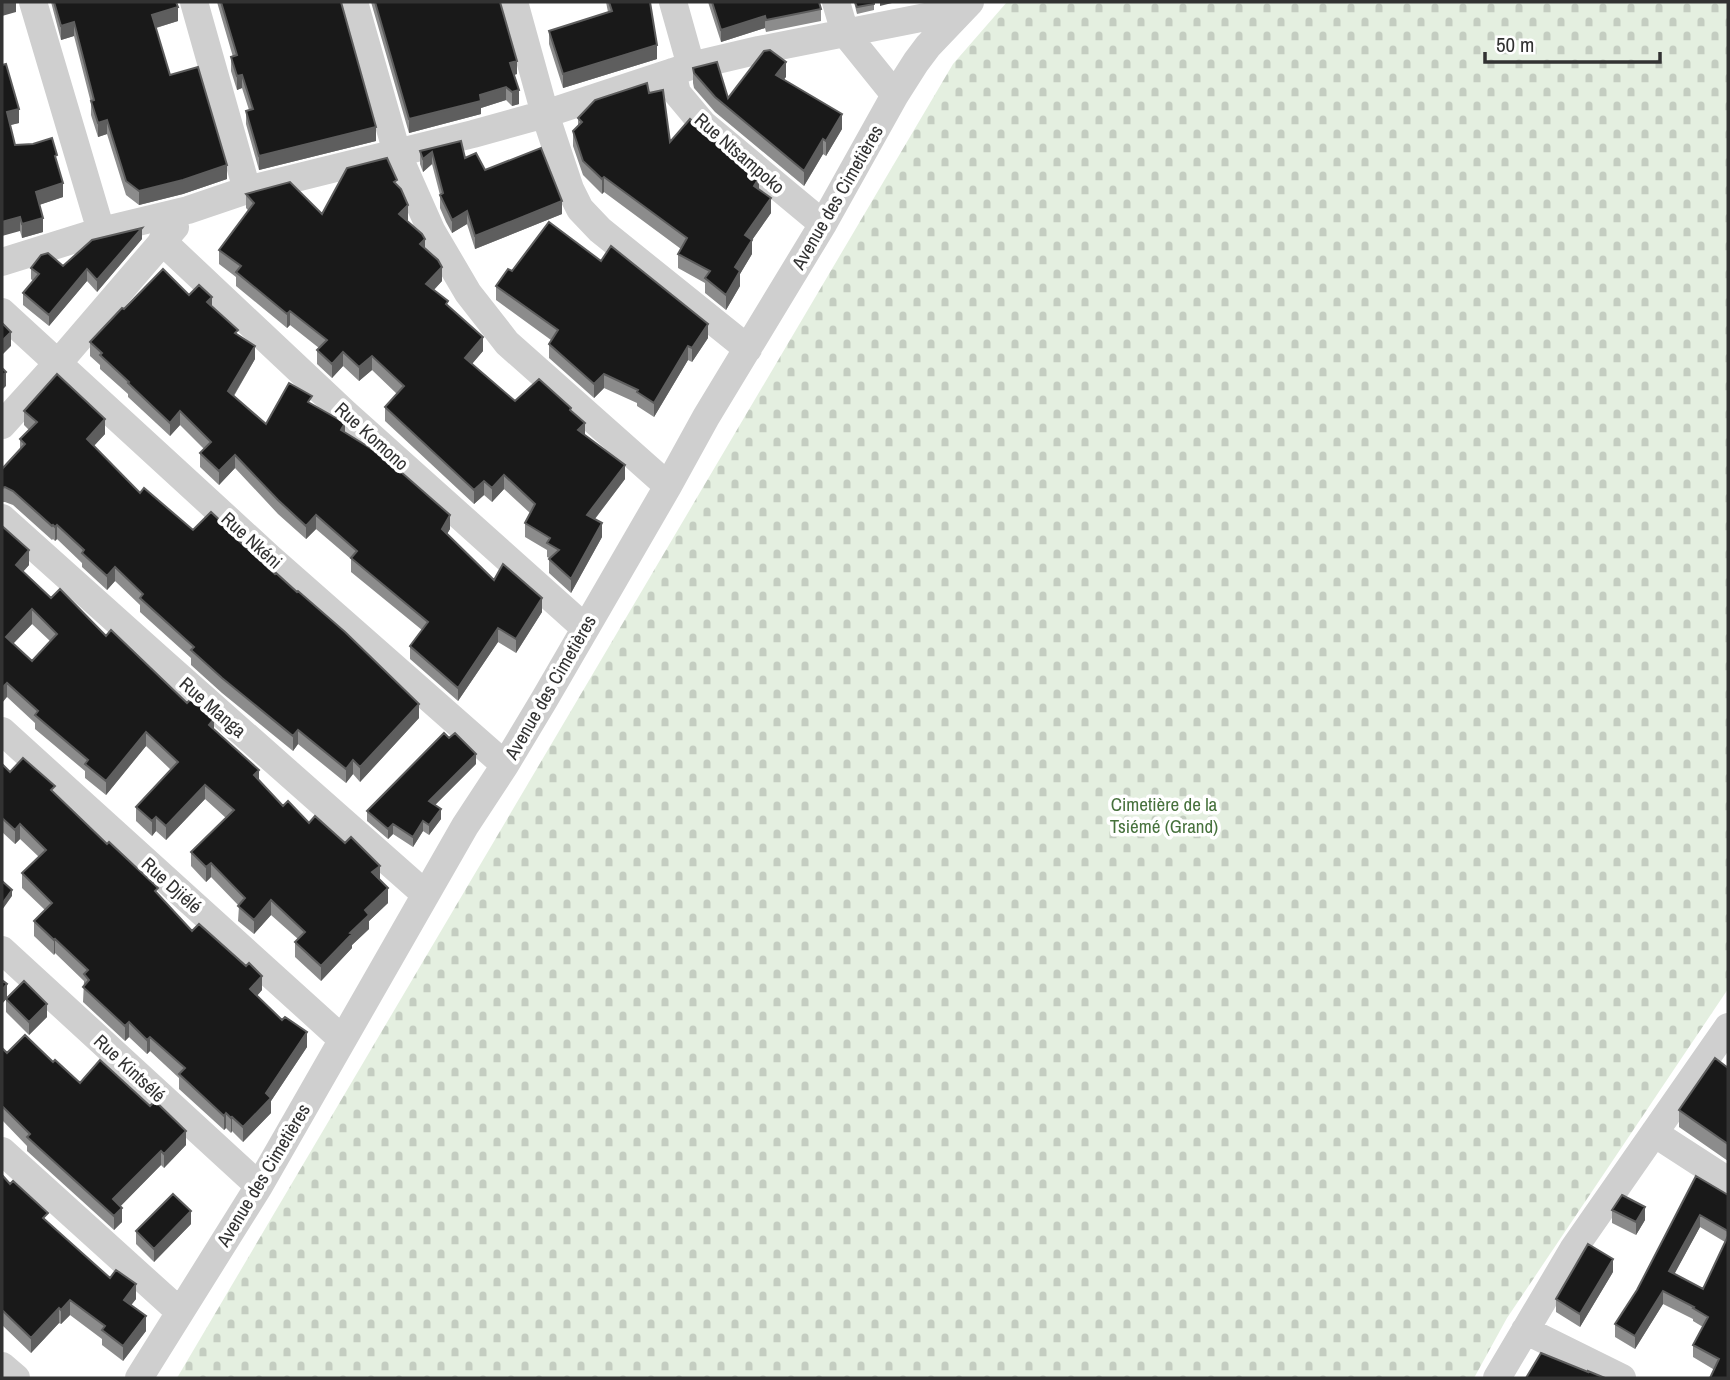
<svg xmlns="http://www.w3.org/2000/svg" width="1730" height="1380" font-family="'Archivo Narrow',sans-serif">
<defs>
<pattern id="cemetery-stones" width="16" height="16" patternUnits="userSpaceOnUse" patternTransform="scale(1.75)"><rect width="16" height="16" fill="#e4efe0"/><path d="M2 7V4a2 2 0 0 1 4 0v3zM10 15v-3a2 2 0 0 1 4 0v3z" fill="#c4cdc1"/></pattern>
</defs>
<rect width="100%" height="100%" fill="#fff"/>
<path fill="url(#cemetery-stones)" d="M1007 2H1728V989L1507 1318 1474 1378H177L953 64Z"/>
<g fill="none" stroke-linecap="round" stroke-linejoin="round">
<path stroke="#cfcfcf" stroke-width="28" d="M33 2 101 231
M194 2 247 190
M354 2 397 153 431 230 468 293 507 343 668 486
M514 2 545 114 570 189 580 209 600 230 748 349
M673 2 691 66
M836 2 845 33 895 95
M672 72 677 93 703 124 823 224
M162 241 346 414 585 628
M2 262 101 231 188 210 247 190 473 134 545 114 691 66 759 50 961 10
M2 312 270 558 505 765
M2 425 59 362 175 227
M2 518 166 665 425 894
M2 731 342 1039
M2 950 259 1186
M1654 1133 1728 1181
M2 1151 180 1312
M1525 1330 1622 1378
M2 1366 16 1378
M139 1378 259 1186 465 826 505 765 544 700 668 486 706 417 823 224 895 95 916 62 928 46 970 2
M1497 1378 1574 1248 1728 1027"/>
</g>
<path fill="#8c8c8c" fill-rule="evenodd" d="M51 2H176L178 21 156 28 170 75 227 179 183 194 139 205 126 195 107 134 98 137 91 115V103L74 36 61 40Z
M217 2H341L376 141 259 170 246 124V111L249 110 242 88 237 90 231 71V57H233Z
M371 2H500L517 74 514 75 519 104 512 106 506 100 481 108V114L409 133Z
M606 2H650L657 59 563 88 549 44V31L608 12Z
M708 2H819L821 9V21L766 32 765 28 721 42Z
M854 2H874V10L857 14Z
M2 65 19 123 10 125 15 145 57 163 63 197 39 205 43 232 22 238 20 231Z
M693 68 728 98 786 77 784 79 842 129 826 156 823 154 804 186 715 112 694 88 693 83Z
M649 93 670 142 759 190 771 213 752 240V254L740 274V286L726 310 705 293V283L678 268V254L681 249 604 192 602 194 583 175 573 146V131L578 127V118Z
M420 151 465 158 562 214 475 249 467 224 452 233 446 222 440 208V195L432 164 423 172 420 164Z
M397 185 408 220 407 221 425 249 442 281 434 290 448 306 483 351 472 364 515 401 571 412 585 435 625 479 595 519 602 537 571 593 549 573V558L547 557V550L525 537V523L530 513 504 489 492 502 484 495 474 504 385 421V407L397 394 372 370 359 381 343 366 332 378 317 364V350L319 348 290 325 287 328 236 286V277L219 264V250L249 211 246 208V194L322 214Z
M142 239 97 292 87 281 49 326 23 305V293L33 281 31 279V268L63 266Z
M601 261 708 338 692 362 688 360 654 417 637 406V403L604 388 594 398 549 358V344L551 340 496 300V286L512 271Z
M189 295 212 306 238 335 255 359 234 396 266 424 312 404 345 433 450 529 447 534 494 580 542 612 516 653 498 642 458 701 410 659V646L422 630 351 572V559L316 529 306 539 278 514 235 468 219 485 200 467V453L204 449 180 425 170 436 128 397V394L100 369V365L90 356V342L124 309Z
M24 411 105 434 94 446 140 493 193 530H227L419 718 360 782 353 774 346 783 298 744 293 751 222 693 191 665V658L140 612V605L115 581 107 590 82 567V563L57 539 55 541 53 539 52 540 13 505 5 502H2V469L20 450V439L29 430 24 425Z
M2 526 29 565 23 572 51 598 106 636 214 729 259 781 283 806 309 823 380 880 388 903 369 921V929L352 945V948L321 981 295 957V942L298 939 271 915 254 934 238 921 239 906 211 877 206 882 191 866V852L226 818 205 799 166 840 156 831 152 836 136 821V807L171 770 146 746 106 795 85 778V771L35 729V723L7 697ZM32 624 50 641 32 661 13 644Z
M2 764 10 772 55 794 158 895 192 931 262 990 257 996 307 1047 271 1101V1113L243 1142 232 1131 231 1133 226 1128 224 1130 179 1089V1078L150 1051 147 1054 129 1037 125 1041 83 1002 84 981 55 953 54 955 34 936V921L45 910 22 888V873L39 857 20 839 15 844 2 832Z
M476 764 435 805 441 819 429 835 423 831 413 847 393 834 388 839 367 821V811Z
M2 980 7 998 47 1017 29 1035 6 1012V999L2 1004Z
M2 1048 7 1053 53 1062 80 1083 186 1145 164 1168 161 1165 120 1206 122 1222 114 1230 27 1151V1146L2 1120Z
M1728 1068V1161L1679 1127V1110Z
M2 1175 48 1222 110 1278 136 1299 131 1305 146 1331 123 1361 102 1345V1339L70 1315 61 1324 59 1323 31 1353 2 1325Z
M1696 1176 1728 1195V1378L1693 1357V1345L1703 1327 1693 1321V1319L1663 1304 1635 1349 1615 1337V1324L1637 1290ZM1700 1227 1725 1242 1703 1289 1674 1274Z
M1612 1210 1645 1220 1636 1235 1612 1223Z
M191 1224 154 1262 136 1244V1231Z
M1613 1272 1580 1327 1556 1312V1299Z"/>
<path fill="#5e5e5e" d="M2 2H16V12L2 16Z
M880 2H896L880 6Z
M178 7V21L152 29V15Z
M765 16V28L721 42V30Z
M74 22V36L61 40V26Z
M657 45V59L563 88V74Z
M517 61V74L510 76V63Z
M786 62V77L776 89V75Z
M242 75V88L237 90V76Z
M506 87V100L481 108V114L409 133V119Z
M519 90V104L512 106V92Z
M19 109V123L7 126V112Z
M842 114V129L826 156V141Z
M107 120V134L98 137V123Z
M376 127V141L259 170V156Z
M823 139V154L804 186V171Z
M432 152V164L423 172V159Z
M227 165V179L183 194 139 205V191Z
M604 177V192L602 194V179Z
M759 178V192L754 186Z
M63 183V197L36 206V192Z
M771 198V213L745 250V235Z
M562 201V214L475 249V236Z
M408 205V220L399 228V214Z
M467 211V224L452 233V220Z
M20 217V231L2 236V222Z
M43 218V232L22 238V224Z
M142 228V239L97 292V280Z
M425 239V253L420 244Z
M752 240V254L740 274V286L726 310V295L735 267Z
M442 267V281L426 298V284Z
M87 269V281L49 326V315Z
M212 297V310L207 302Z
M290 311V325L287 328V314Z
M708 324V338L692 362V348Z
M11 332V346L2 355V341Z
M483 337V351L465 372V358Z
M255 346V359L228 405V391Z
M688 346V360L654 417V403Z
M343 352V366L332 378V364Z
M372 356V370L359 381V367Z
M6 372V386L2 390V376Z
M604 374V388L594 398V384Z
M180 411V425L170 436V423Z
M105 419V434L87 453V439Z
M345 423V436L341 430Z
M585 423V437L578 430Z
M235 455V468L219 485V471Z
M625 465V479L587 529V515Z
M504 475V489L492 502V488Z
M484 481V495L474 504V490Z
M316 515V529L306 539V526Z
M450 515V529L442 542V529Z
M602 523V537L571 593V579Z
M57 525V539L55 541V527Z
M29 550V565L16 579V565Z
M115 567V581L107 590V576Z
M542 598V612L516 653V639Z
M32 609V624L6 651V637Z
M498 628V642L458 701V688Z
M7 683V697L2 703V688Z
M419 704V718L360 782V767Z
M214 719V734L209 725Z
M298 730V744L293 751V736Z
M146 732V746L106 795V781Z
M476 754V764L429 811V801Z
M353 760V774L346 783V769Z
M259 770V784L254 775Z
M205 785V799L166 840V826Z
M441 809V819L429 835V825Z
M156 817V831L152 836V821Z
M423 821V831L413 847V837Z
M20 824V839L15 844V830Z
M393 824V834L388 839V829Z
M211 863V877L206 882V867Z
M380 866V880L372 872Z
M388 888V903L369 921V929L352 945V948L321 981V966L350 933 365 910Z
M12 890V896L2 910V904Z
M271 900V915L254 934V920Z
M55 939V953L54 955V940Z
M262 976V990L250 1003V989Z
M7 984V998L2 1004V990Z
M47 1004V1017L29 1035V1022Z
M129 1022V1037L125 1041V1026Z
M307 1032V1047L271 1101V1113L243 1142V1127Z
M150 1037V1051L147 1054V1040Z
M226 1113V1128L224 1130V1116Z
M232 1117V1131L231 1133V1118Z
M186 1131V1145L164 1168V1154Z
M161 1151V1165L113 1214V1199Z
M1645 1207V1220L1636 1235V1222Z
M122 1208V1222L114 1230V1216Z
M191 1211V1224L154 1262V1249Z
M1700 1215V1227L1669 1284V1271Z
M1613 1259V1272L1580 1327V1314Z
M136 1284V1299L124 1314V1300Z
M1663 1291V1304L1635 1349V1336Z
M70 1300V1315L61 1324V1310Z
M59 1308V1323L31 1353V1338Z
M146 1316V1331L123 1361V1346Z"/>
<path fill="#191919" stroke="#5e5e5e" stroke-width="2" fill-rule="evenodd" d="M54 2H176L178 7 152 15 170 75 198 67 227 165 183 180 139 191 126 181 107 120 98 123 91 101 94 100 74 22 61 26Z
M221 2H341L376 127 259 156 246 111 253 109 242 75 237 76 231 57 237 55Z
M375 2H500L517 61 510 63 519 90 512 92 506 87 480 95 481 101 409 119Z
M609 2H650L657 45 563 74 549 31 612 11Z
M712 2H819L821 9 766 20 765 16 721 30Z
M855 2H874V4L857 7Z
M770 50 786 62 776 75 842 114 826 141 823 139 804 171 715 97 694 73 693 68 717 62 728 98 764 51Z
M6 64 19 109 7 112 15 145 33 144 52 138 57 155 55 156 63 183 36 192 43 218 22 224 20 217 2 222V65Z
M647 83 649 93 663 90 670 142 690 119 759 178 754 186 771 198 745 235 752 240 735 267 740 271 726 295 705 278 710 271 678 254 687 238 604 177 602 179 583 161 573 131 582 122 578 118 595 100Z
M461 141 465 158 476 153 485 170 541 148 562 201 475 236 467 211 452 220 440 195 443 193 432 152 423 159 420 151Z
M387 158 397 180 394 182 401 189 408 205 399 214 422 234 425 239 420 244 438 260 442 267 426 284 448 301 446 304 483 337 465 358 515 401 539 379 571 408 570 410 585 423 578 430 625 465 587 515 602 523 571 579 549 559 559 550 547 543 550 538 525 523 535 504 504 475 492 488 484 481 474 490 385 407 404 386 372 356 359 367 343 352 332 364 317 350 327 340 290 311 287 314 236 272 241 266 219 250 254 203 246 194 290 182 322 214 347 168Z
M549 222 601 261 611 246 708 324 692 348 688 346 654 403 637 392 638 390 604 374 594 384 549 344 558 330 496 286 508 269 512 271Z
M142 228 97 280 87 269 49 315 23 293 39 274 31 268 41 255 48 253 63 266 92 240Z
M163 269 189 295 199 285 212 297 207 302 238 330 235 333 255 346 228 391 266 424 289 383 312 396 308 402 345 423 341 430 375 451 376 450 450 515 442 529 494 580 503 564 542 598 516 639 498 628 458 688 410 646 428 622 351 558 357 551 316 515 306 526 278 500 235 455 219 471 200 453 211 442 180 411 170 423 128 383 129 382 100 355 102 353 90 342 122 308 124 309Z
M2 323 11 332 2 341Z
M2 368 6 372 2 376Z
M57 374 105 419 87 439 140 493 144 488 193 530 211 512 227 527 226 529 275 574 276 573 297 592 298 591 345 632 419 704 360 767 353 760 346 769 298 730 293 736 222 678 191 650 194 647 140 598 143 594 115 567 107 576 82 553 84 550 57 525 55 527 53 525 52 526 13 491 5 487 2 488V469L25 444 20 439 37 422 24 411Z
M2 526 29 550 16 565 51 598 60 589 106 636 111 630 187 703 192 698 214 719 209 725 259 770 254 775 283 806 288 801 309 823 315 816 345 843 351 837 380 866 372 872 388 888 365 910 369 915 350 933 352 934 321 966 295 942 305 932 271 900 254 920 238 906 245 898 211 863 206 867 191 852 234 810 205 785 166 826 156 817 152 821 136 807 178 762 146 732 106 781 85 764 88 760 35 715 38 711 7 683 2 688ZM32 609 57 634 32 661 6 637Z
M444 733 449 738 455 733 476 754 429 801 441 809 429 825 423 821 413 837 393 824 388 829 367 811Z
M23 758 55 786 51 790 107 844 109 842 158 888 155 891 192 931 199 924 246 966 249 963 262 976 250 989 282 1020 285 1017 307 1032 266 1093 271 1098 243 1127 232 1117 231 1118 226 1113 224 1116 179 1074 185 1068 150 1037 147 1040 129 1022 125 1026 83 987 89 980 84 974 88 970 55 939 54 940 34 921 52 903 22 873 46 850 20 824 15 830 2 818V764L10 772Z
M2 881 12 890 2 904Z
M2 980 7 984 2 990Z
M24 981 47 1004 29 1022 6 999Z
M25 1035 53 1062 55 1060 80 1083 100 1060 150 1106 155 1101 186 1131 164 1154 161 1151 113 1199 122 1208 114 1216 27 1137 30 1134 2 1106V1048L7 1053Z
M1715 1058 1728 1068V1144L1679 1110Z
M2 1175 10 1184 13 1181 48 1213 43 1218 110 1278 116 1270 136 1284 124 1300 146 1316 123 1346 102 1330 105 1326 70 1300 61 1310 59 1308 31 1338 2 1310Z
M1696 1176 1728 1195V1231L1700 1215 1669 1271 1703 1289 1728 1236V1378H1710L1719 1359 1693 1345 1708 1317 1693 1308 1694 1307 1663 1291 1635 1336 1615 1324 1637 1290Z
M173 1194 191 1211 154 1249 136 1231Z
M1622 1195 1645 1207 1636 1222 1612 1210Z
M1588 1244 1613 1259 1580 1314 1556 1299Z
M1541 1353 1588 1372V1371L1605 1378H1526Z"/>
<g text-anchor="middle" stroke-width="7" stroke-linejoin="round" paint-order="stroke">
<g font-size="19" fill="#323232" stroke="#fff">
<text transform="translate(740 153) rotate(41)" y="7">Rue Ntsampoko</text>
<text transform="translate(837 197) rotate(-60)" y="7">Avenue des Cimetières</text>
<text transform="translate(372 436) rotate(42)" y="7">Rue Komono</text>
<text transform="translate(252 540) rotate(42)" y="7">Rue Nkéni</text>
<text transform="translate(550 687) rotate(-60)" y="7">Avenue des Cimetières</text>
<text transform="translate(213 707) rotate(41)" y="7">Rue Manga</text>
<text transform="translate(172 885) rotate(42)" y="7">Rue Djiélé</text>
<text transform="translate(130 1068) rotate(43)" y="7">Rue Kintsélé</text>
<text transform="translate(263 1175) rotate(-59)" y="7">Avenue des Cimetières</text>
</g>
<g font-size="19" fill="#46713c" stroke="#fff">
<text x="1164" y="811">Cimetière de la<tspan x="1164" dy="22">Tsiémé (Grand)</tspan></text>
</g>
</g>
<rect width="1730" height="1380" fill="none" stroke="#323232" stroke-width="7"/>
<path d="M1485 52v10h175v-10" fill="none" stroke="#323232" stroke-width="3.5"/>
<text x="1496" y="52" font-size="21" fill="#323232" stroke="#ffffff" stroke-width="5" paint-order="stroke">50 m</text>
</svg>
